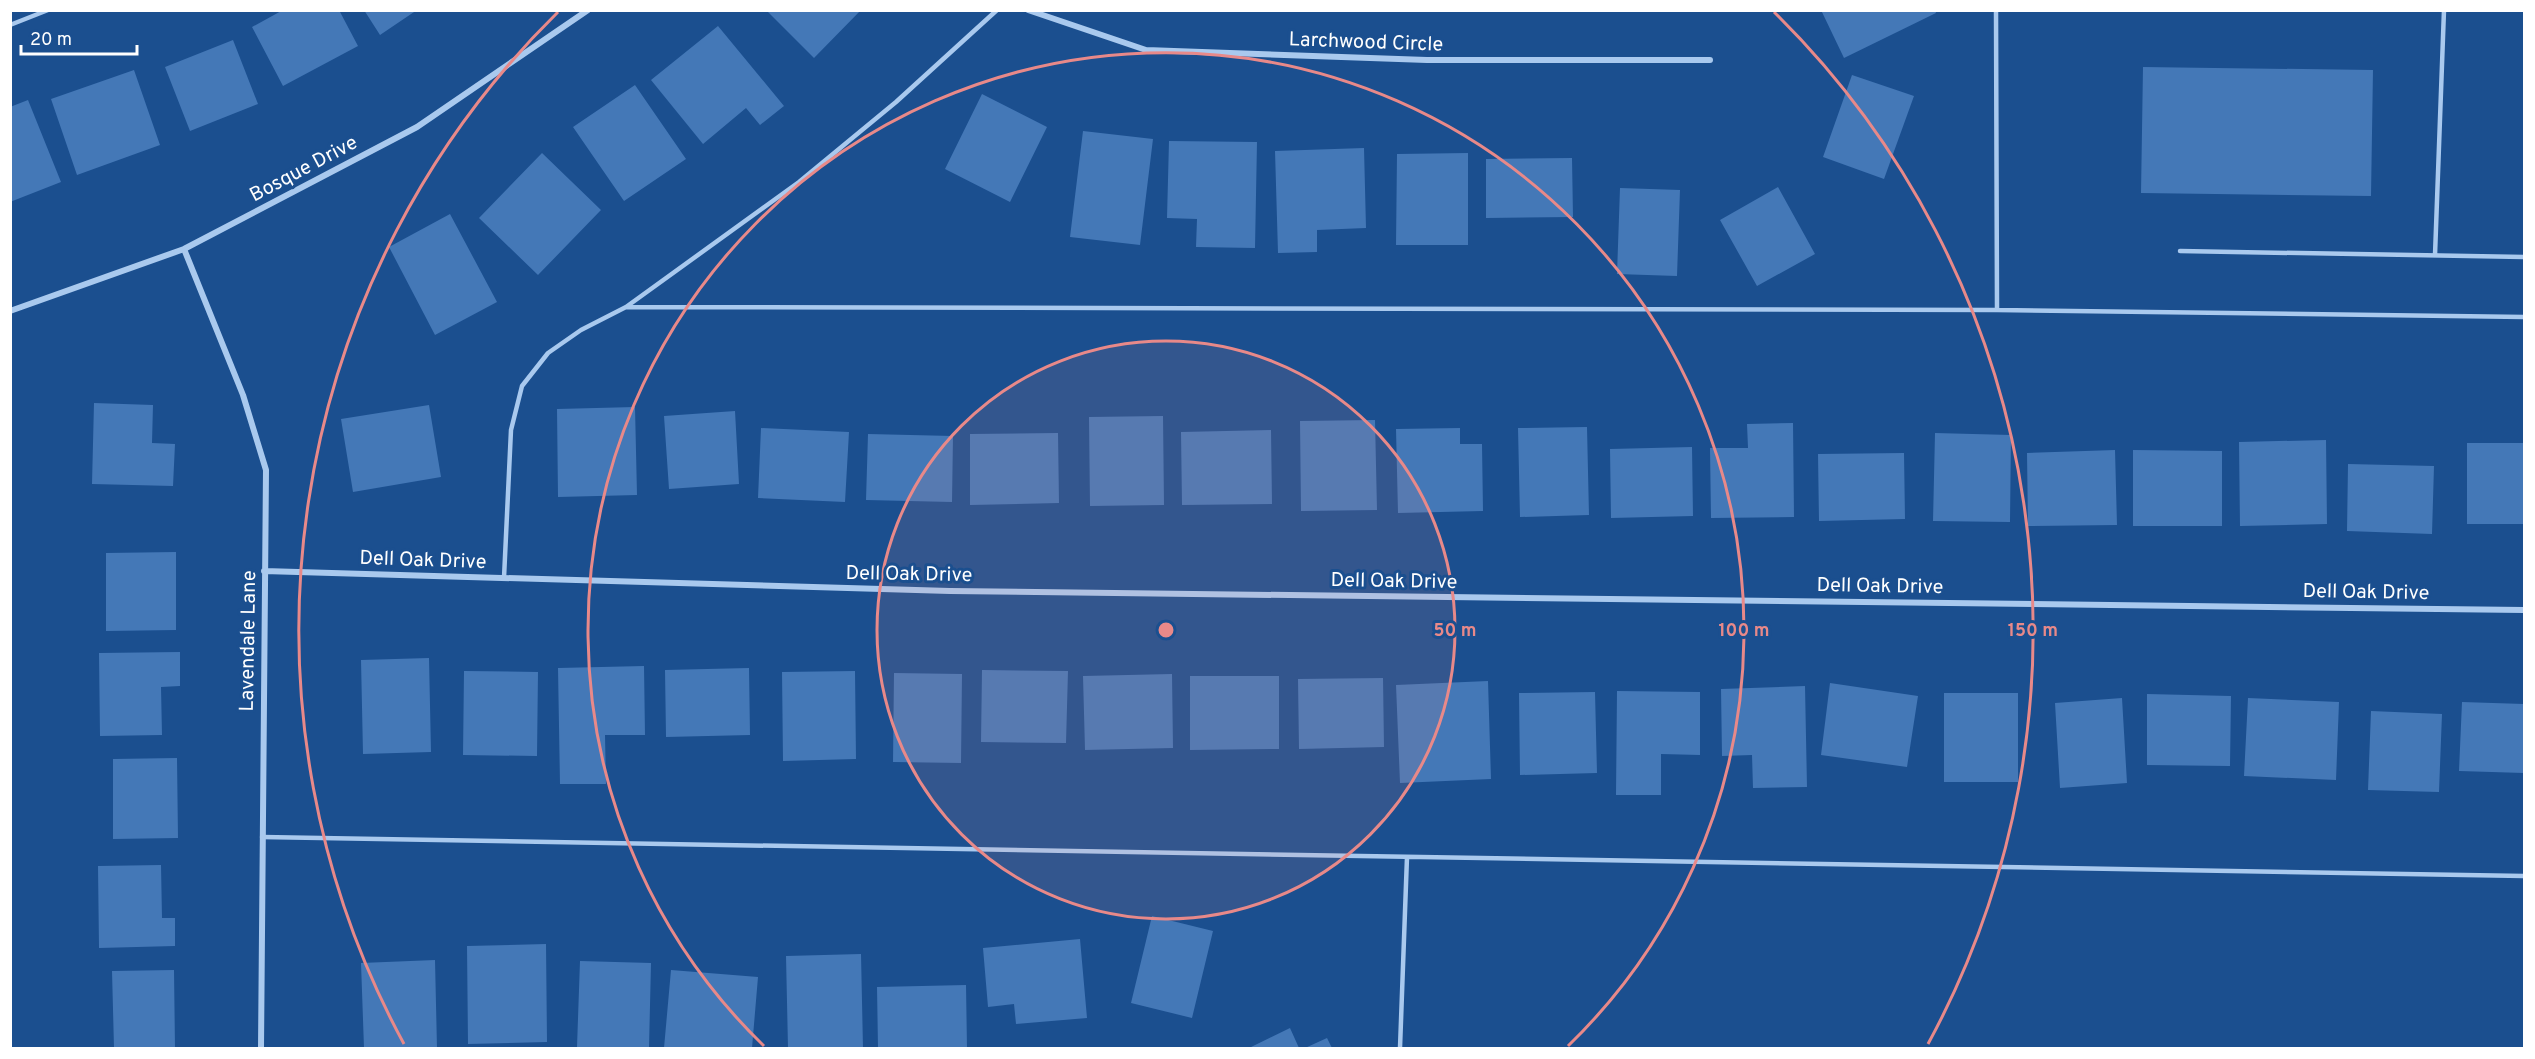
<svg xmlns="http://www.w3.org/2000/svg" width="2535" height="1059" font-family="Overpass,sans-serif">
<rect width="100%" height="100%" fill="#1b4f8f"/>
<path fill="#4478b7" d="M283 10H339L358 46 283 86 252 27Z
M364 10H417L380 35Z
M766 10H861L814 58Z
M1821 10H1935L1936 13 1844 58Z
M718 26 784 106 760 125 746 108 703 144 651 80Z
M233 40 258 104 190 131 165 67Z
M2143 67 2373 70 2371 196 2141 193Z
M134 70 160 145 77 175 51 99Z
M1852 75 1914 96 1884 179 1823 157Z
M635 85 686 159 624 201 573 127Z
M982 94 1047 127 1010 202 945 169Z
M28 100 61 182 10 202V107Z
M1083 131 1153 139 1140 245 1070 237Z
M1169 141 1257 142 1255 248 1196 247 1197 219 1167 218Z
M1364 148 1366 228 1317 230V252L1278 253 1275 151Z
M542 153 601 210 538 275 479 218Z
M1468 153V245H1396L1397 154Z
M1572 158 1573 217 1486 218V159Z
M1778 187 1815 254 1757 286 1720 220Z
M1620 188 1680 190 1677 276 1617 274Z
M450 214 497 302 435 335 389 247Z
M94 403 153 405 152 443 175 444 173 486 92 484Z
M429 405 441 477 353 492 341 419Z
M635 407 637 495 558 497 557 409Z
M735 411 739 484 669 489 664 416Z
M1163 416 1164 505 1090 506 1089 417Z
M1375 420 1377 510 1301 511 1300 421Z
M1793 423 1794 517 1711 518 1710 448H1748L1747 424Z
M1587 427 1589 515 1520 517 1518 428Z
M761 428 849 432 845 502 758 498Z
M1460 428V444H1482L1483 511 1398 513 1396 429Z
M1271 430 1272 504 1182 505 1181 432Z
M1058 433 1059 503 970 505V434Z
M1935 433 2011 435 2010 522 1933 521Z
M868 434 953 436 952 502 866 500Z
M2326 440 2327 524 2240 526 2239 442Z
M2467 443H2524V524H2467Z
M1692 447 1693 516 1611 518 1610 449Z
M2115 450 2117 525 2028 526 2027 453Z
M2133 450 2222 451V526H2133Z
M1904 453 1905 519 1819 521 1818 454Z
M2348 464 2434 466 2432 534 2347 531Z
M176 552V630L106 631V553Z
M180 652V686L161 687 162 735 100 736 99 653Z
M429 658 431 752 363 754 361 660Z
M644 666 645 735H605L606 784H560L558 668Z
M749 668 750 735 666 737 665 670Z
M982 670 1068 671 1066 743 981 742Z
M464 671 538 672 537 756 463 755Z
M855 671 856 759 783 761 782 672Z
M894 673 962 674 961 763 893 762Z
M1172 674 1173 748 1085 750 1083 676Z
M1190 676H1279V749L1190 750Z
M1383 678 1384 747 1299 749 1298 679Z
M1488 681 1491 779 1400 783 1396 685Z
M1830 683 1918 696 1907 767 1821 755Z
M1805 686 1807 787 1753 788 1752 755 1722 756 1721 689Z
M1617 691 1700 692V755L1661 754V795H1616Z
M1595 692 1597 773 1520 775 1519 693Z
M1944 693H2018V782H1944Z
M2147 694 2231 696 2230 766 2147 765Z
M2122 698 2127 783 2060 788 2055 703Z
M2248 698 2339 702 2336 780 2244 776Z
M2462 702 2524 704V773L2459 771Z
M2371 711 2442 714 2439 792 2368 790Z
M177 758 178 838 113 839V759Z
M161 865 162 918H175V946L99 948 98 866Z
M1152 916 1213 931 1192 1018 1131 1003Z
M1080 939 1087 1018 1016 1024 1014 1004 988 1007 983 948Z
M546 944 547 1042 468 1044 467 946Z
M861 954 863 1048H788L786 956Z
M435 960 437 1048H364L361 963Z
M580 961 651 963 649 1048 577 1047Z
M174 970 175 1048H114L112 971Z
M671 970 758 977 752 1048H664Z
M966 985 967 1048H878L877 987Z
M1290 1028 1299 1048H1249Z
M1327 1038 1332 1048H1305Z"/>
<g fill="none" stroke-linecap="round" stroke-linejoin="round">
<path stroke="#a9c9ee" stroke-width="4.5" d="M1996 10 1997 310
M10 25 48 10
M2180 251 2524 257
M2435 255 2444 10
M626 307 1997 310 2524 317
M504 578 511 430 522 386 548 353 581 330 626 307 799 182 896 102 997 10
M262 837 2524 876
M1400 1048 1407 857"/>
<path stroke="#a9c9ee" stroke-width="6" d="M1028 10 1146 50 1427 60H1710
M184 249 243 395 266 470 261 1048
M10 311 184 249 417 127 588 10
M264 571 950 591 2524 610"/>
</g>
<circle cx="1166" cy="630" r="289" fill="#e88989" fill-opacity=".12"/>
<g fill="none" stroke="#e88989" stroke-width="3">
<circle cx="1166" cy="630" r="289"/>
<path d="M764 1046A578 578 0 1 1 1568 1046"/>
<path d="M404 1044A867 867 0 0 1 558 12M1774 12A867 867 0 0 1 1928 1044"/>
</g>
<g text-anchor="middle" stroke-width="6" stroke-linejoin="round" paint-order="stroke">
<g font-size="20" fill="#fff" stroke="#1b4f8f">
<text transform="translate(1366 41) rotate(2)" y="7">Larchwood Circle</text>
<text transform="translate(303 168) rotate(-28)" y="7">Bosque Drive</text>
<text transform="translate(423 559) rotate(2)" y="7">Dell Oak Drive</text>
<text transform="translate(909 573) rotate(1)" y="7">Dell Oak Drive</text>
<text transform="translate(1394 580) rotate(1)" y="7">Dell Oak Drive</text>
<text transform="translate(1880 585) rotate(1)" y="7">Dell Oak Drive</text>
<text transform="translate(2366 591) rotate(1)" y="7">Dell Oak Drive</text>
<text transform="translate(247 641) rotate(-89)" y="7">Lavendale Lane</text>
</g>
</g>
<circle cx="1166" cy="630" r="9" fill="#e88989" stroke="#1b4f8f" stroke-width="3"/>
<g font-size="18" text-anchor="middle" font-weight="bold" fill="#e88989" stroke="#1b4f8f" stroke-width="6" stroke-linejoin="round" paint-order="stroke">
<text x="1455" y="636">50 m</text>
<text x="1744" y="636">100 m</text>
<text x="2033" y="636">150 m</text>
</g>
<rect width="2535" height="1059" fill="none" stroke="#ffffff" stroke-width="24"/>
<path d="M21 45v9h116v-9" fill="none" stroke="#ffffff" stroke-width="3"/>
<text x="30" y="45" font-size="18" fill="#ffffff" stroke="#1b4f8f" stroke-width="4.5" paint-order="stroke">20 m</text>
</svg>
